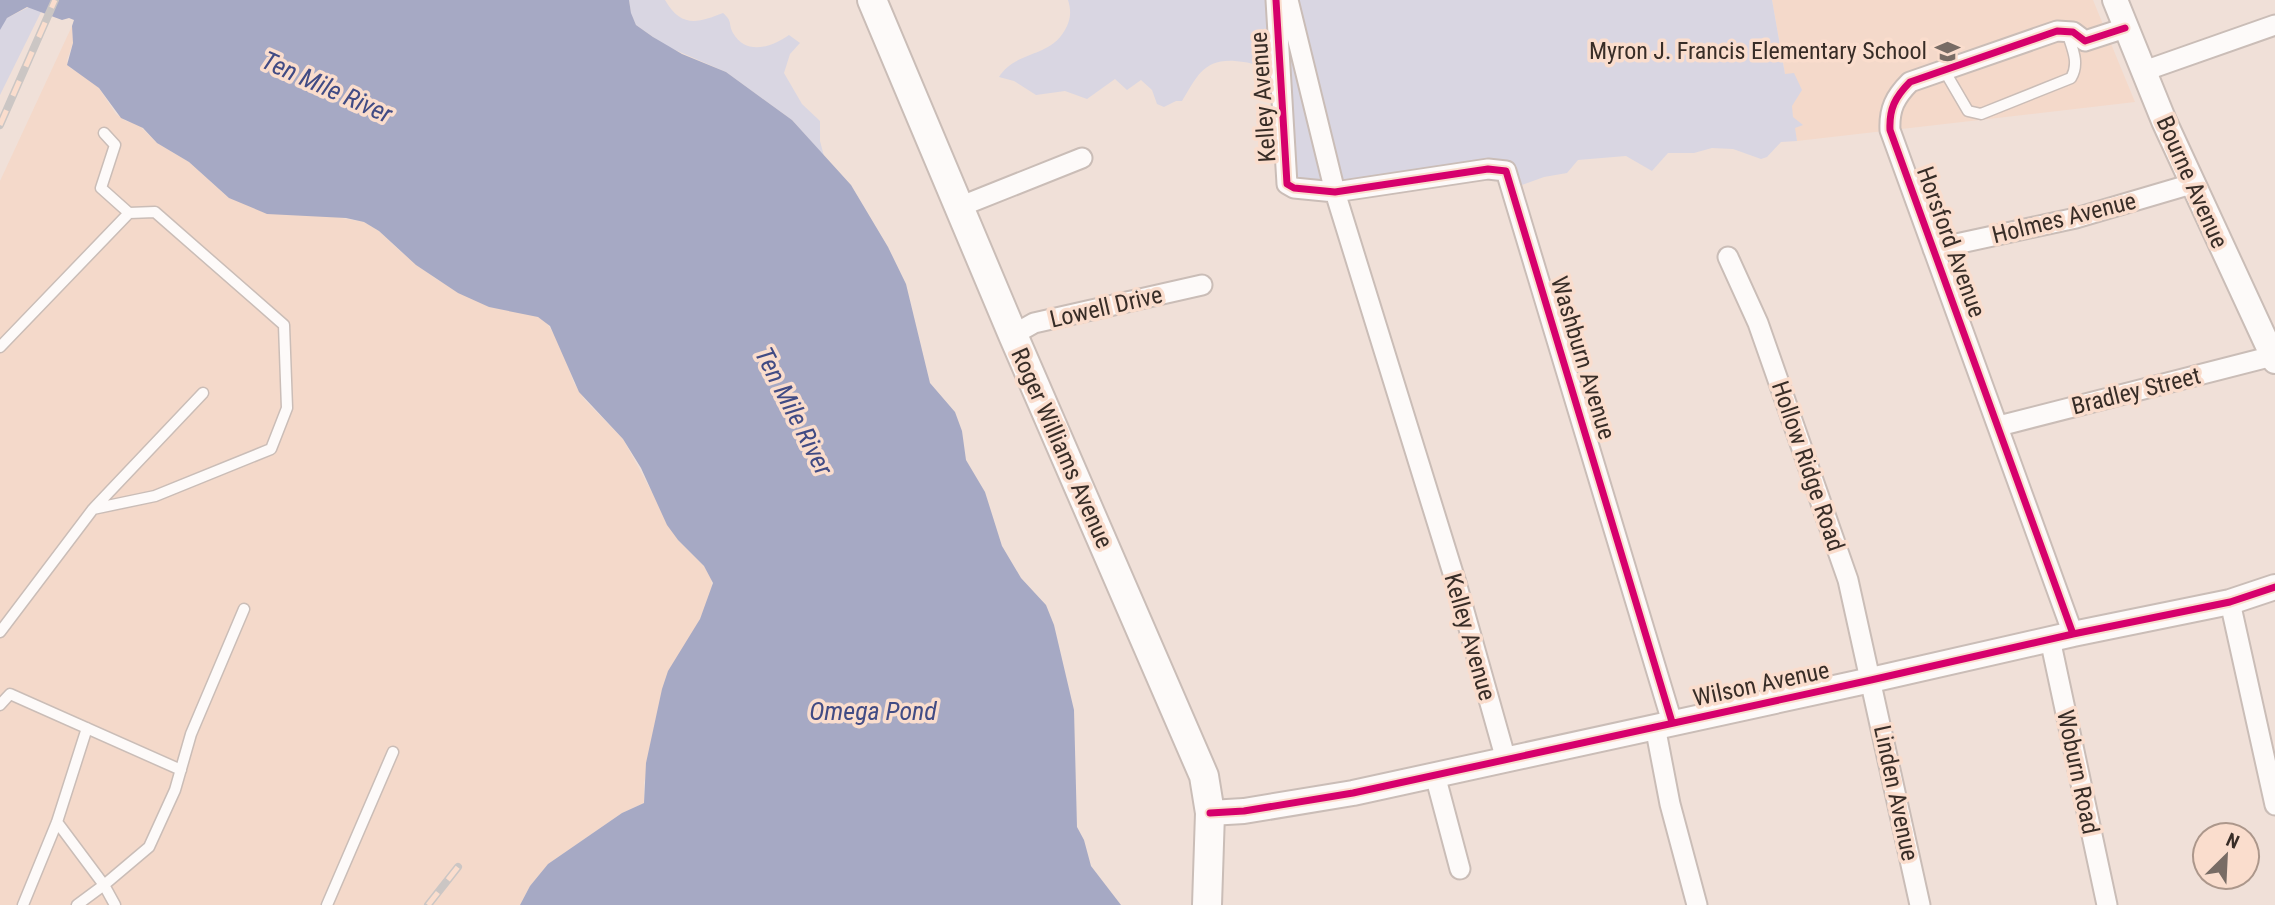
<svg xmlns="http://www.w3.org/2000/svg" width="2275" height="905" font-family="'Roboto Condensed',sans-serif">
<rect width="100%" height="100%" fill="#f0e0d8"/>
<path fill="#f4d9ca" d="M1772 0H2093L2135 102 1797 141Z
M72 26 73 43 67 60 70 68 87 77 99 88 116 114 126 121 138 124 157 143 189 162 229 198 364 222 379 231 399 250 436 279 489 307 530 314 545 320 559 342 574 383 585 400 623 439 678 540 704 566 711 578 712 588 709 598 693 634 644 782V803L622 813 548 864 530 886 520 905H0V181Z"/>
<path fill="#d9d6e2" d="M629 0H665C681 28 698 23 723 13 733 22 728 23 733 33 746 56 772 47 789 35L800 43 790 54 784 73 802 104 820 121V141L824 156 792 120 726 72 666 46 636 25 631 14Z
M1068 0H1772L1785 74 1794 73 1802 90 1792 106 1793 117 1803 125 1795 128 1797 141 1781 142 1767 157 1761 159 1733 149 1712 148 1694 153H1668L1652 171 1626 156 1578 160 1567 173 1544 177 1508 190 1496 175 1368 187 1290 182 1279 64 1265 72C1256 63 1247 62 1235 61 1203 59 1197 77 1182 101H1176L1164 107 1157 104 1152 90 1141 80 1127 90 1115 79 1087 99 1065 91 1036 95 1014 81 999 77C1017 49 1052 59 1067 26 1071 17 1071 10 1068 0Z
M31 6 42 10 0 95V26L7 18Z"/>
<path fill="#a6a9c4" d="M0 0H629L631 13 636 25 653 37 682 54 726 72 792 120 851 185 888 247 906 284 930 383 955 412 962 431 966 460 985 492 1002 546 1021 578 1046 605 1054 625 1074 710 1077 827 1084 840 1091 866 1121 905H520L530 886 548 864 622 813 644 803 646 763 662 689 668 671 700 619 713 583 704 566 678 540 667 525 641 468 623 439 579 392 550 326 538 317 489 307 458 293 416 265 379 231 364 222 346 218 267 214 229 198 189 162 157 143 143 128 121 118 99 88 67 65 73 43 72 26 74 20 69 18 62 20 27 7 7 18 0 30Z"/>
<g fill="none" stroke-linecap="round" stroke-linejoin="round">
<defs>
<path id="service" d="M1944 70 1968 111 1981 114 2071 78C2080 63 2072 48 2067 32
M104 133 115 145 101 188 129 213
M0 347 129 213 155 212 284 325 287 408 271 449 155 496 93 509 0 632
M94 508 203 393
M0 705 10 694 181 770
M57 822 104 885 77 905
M23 905 57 822 87 728
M115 905 104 885 149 847 175 790 191 734 244 609
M327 905 393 752"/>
<path id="minor" d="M1276 0 1287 184 1294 188 1335 192 1488 169 1506 171 1672 722
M1288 0 1335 192 1457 586 1506 760
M2144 71 2275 25
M959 207 1082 158
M1933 249 2076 218 2195 183
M1728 257 1758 323 1848 580 1920 905
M1013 335 1034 323 1202 285
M1999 426 2273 356
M2230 602 2275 805
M2073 634 1890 130C1889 109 1895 97 1910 82L2057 31 2073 32 2085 41 2125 28
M2050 639 2107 905
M1655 726 1670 804 1697 905
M1435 775 1460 869"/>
<path id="tertiary" d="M2115 0 2164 121 2275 361
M1210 813 1244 811 1353 793 1871 680 2073 634 2230 602 2275 587"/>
<path id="secondary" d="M872 0 1013 335 1204 776 1210 813 1207 905"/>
</defs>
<use href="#service" stroke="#cabdb7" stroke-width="13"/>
<use href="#minor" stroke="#cabdb7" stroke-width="23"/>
<use href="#tertiary" stroke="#cabdb7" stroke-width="28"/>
<use href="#secondary" stroke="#cabdb7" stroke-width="32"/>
<use href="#service" stroke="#fdfaf9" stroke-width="10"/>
<use href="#minor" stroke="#fdfaf9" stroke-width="19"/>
<use href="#tertiary" stroke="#fdfaf9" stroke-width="24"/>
<use href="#secondary" stroke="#fdfaf9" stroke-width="28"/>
<defs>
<path id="rail" d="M0 125 55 0
M428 905 458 867"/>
</defs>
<use href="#rail" stroke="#cbc6c4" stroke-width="8"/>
<use href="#rail" stroke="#faddcd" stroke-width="5" stroke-dasharray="16" stroke-linecap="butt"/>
<defs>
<path id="cycleway" d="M1276 0 1287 184 1294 188 1335 192 1488 169 1506 171 1672 722
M2073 634 1890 130C1889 109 1895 97 1910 82L2057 31 2073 32 2085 41 2125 28
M1210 813 1244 811 1353 793 1871 680 2073 634 2230 602 2275 587"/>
</defs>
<use href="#cycleway" stroke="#faddcd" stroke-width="11"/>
<use href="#cycleway" stroke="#d6006c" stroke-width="7"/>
</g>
<defs>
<symbol id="school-bare" viewBox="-9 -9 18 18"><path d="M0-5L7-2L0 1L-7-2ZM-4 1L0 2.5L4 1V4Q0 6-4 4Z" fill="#786c65" stroke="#faddcd" stroke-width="2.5" paint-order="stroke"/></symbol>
</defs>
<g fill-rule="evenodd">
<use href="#school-bare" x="1930" y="34" width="35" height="35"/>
</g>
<g text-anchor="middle" stroke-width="7" stroke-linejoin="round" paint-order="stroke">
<g font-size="24" fill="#382d27" stroke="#faddcd" text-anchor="end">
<text x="1927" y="59">Myron J. Francis Elementary School</text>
</g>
<g font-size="24" fill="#382d27" stroke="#faddcd">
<text transform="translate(1263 97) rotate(-94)" y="8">Kelley Avenue</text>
<text transform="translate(2192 182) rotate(66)" y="8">Bourne Avenue</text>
<text transform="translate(2064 218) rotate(-14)" y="8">Holmes Avenue</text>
<text transform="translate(1951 242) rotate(70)" y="8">Horsford Avenue</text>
<text transform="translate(1106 307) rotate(-13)" y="8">Lowell Drive</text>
<text transform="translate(1583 358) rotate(73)" y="8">Washburn Avenue</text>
<text transform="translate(2136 391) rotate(-14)" y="8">Bradley Street</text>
<text transform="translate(1062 448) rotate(66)" y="8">Roger Williams Avenue</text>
<text transform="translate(1808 466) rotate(71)" y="8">Hollow Ridge Road</text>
<text transform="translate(1470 637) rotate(74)" y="8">Kelley Avenue</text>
<text transform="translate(1761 684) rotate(-12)" y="8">Wilson Avenue</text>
<text transform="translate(2078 772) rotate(78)" y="8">Woburn Road</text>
<text transform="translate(1896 793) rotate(78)" y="8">Linden Avenue</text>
</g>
<g font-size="26" font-style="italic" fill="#414b84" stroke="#faddcd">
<text transform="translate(327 87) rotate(24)" y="9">Ten Mile River</text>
<text transform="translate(794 411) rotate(63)" y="9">Ten Mile River</text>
<text x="873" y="720">Omega Pond</text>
</g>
</g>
<g transform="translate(2226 856) rotate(24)"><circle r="33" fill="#faddcd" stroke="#ac978b" stroke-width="2"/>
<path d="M0-5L12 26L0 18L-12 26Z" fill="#786c65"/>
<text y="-10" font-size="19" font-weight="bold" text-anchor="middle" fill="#382d27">N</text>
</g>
</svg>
